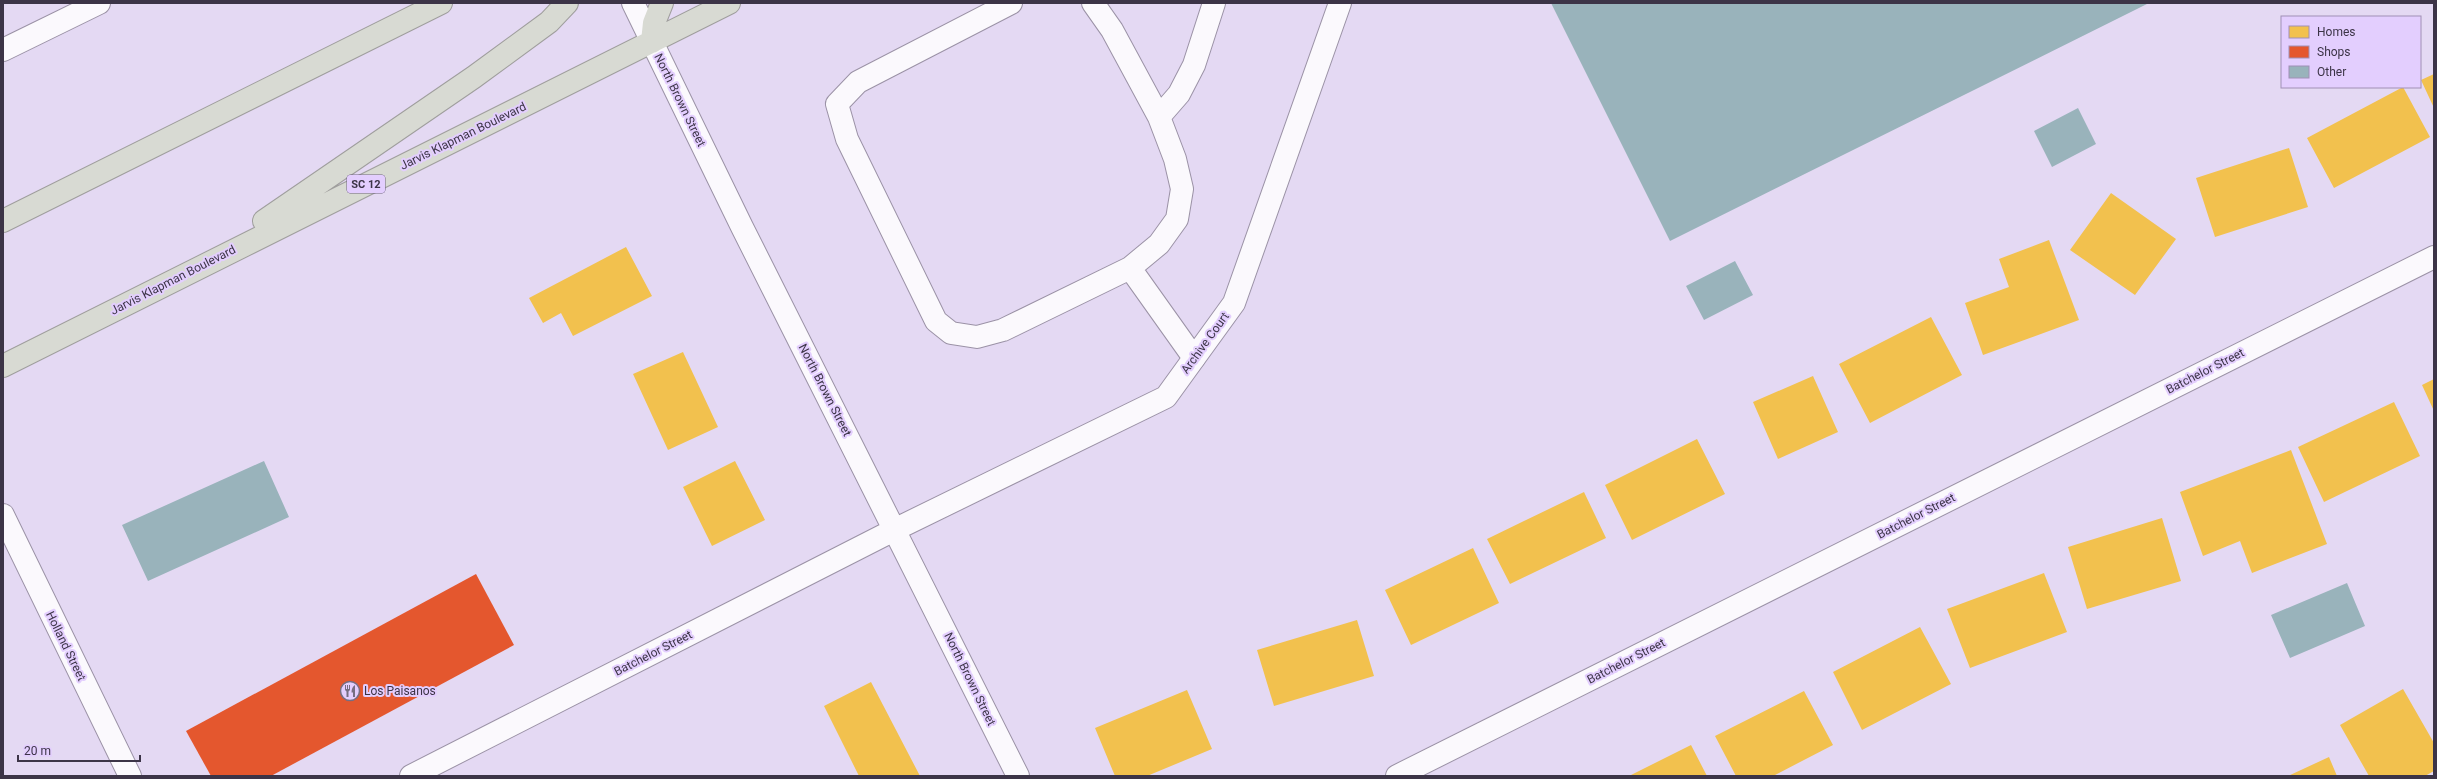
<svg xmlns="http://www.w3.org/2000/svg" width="2437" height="779" font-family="Roboto,sans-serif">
<rect width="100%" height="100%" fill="#e4d9f3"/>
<path fill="#f2c14e" d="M2434 74V108L2421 80Z
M2403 87 2430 137 2334 188 2307 138Z
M2289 148 2308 207 2215 237 2196 178Z
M2111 193 2176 239 2135 295 2070 250Z
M2049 240 2079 320 1983 355 1965 303 2009 287 1999 259Z
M626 247 652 296 573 336 561 313 543 323 529 298Z
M1931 317 1962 375 1870 423 1839 364Z
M683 352 718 427 668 450 633 374Z
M1813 376 1838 432 1778 459 1753 402Z
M2434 379V411L2422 385Z
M2394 402 2420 456 2324 502 2298 447Z
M1697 439 1725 494 1632 540 1605 485Z
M2291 450 2327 544 2252 573 2240 541 2203 556 2180 492Z
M735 461 765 520 712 546 683 487Z
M1584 492 1606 538 1510 584 1487 539Z
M2162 518 2181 581 2087 609 2068 547Z
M1473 548 1499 603 1411 645 1385 590Z
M2044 573 2067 632 1970 668 1947 609Z
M1357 620 1374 676 1274 706 1257 650Z
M1920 627 1951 684 1862 730 1833 672Z
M871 682 920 776H859L824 706Z
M2403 689 2434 743V771L2425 776H2369L2340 725Z
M1187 690 1212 749 1147 776H1115L1095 728Z
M1804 691 1833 745 1773 776H1736L1715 736Z
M1691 745 1707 776H1629Z
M2329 757 2337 776H2288Z"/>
<path fill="#e4572e" d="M476 574 514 645 271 776H211L186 731Z"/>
<path fill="#99b3bb" d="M1551 3H2149L1670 241Z
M2078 108 2096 144 2052 167 2034 131Z
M1735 261 1753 295 1704 320 1686 286Z
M264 461 289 517 148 581 122 525Z
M2347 583 2365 626 2290 658 2271 615Z"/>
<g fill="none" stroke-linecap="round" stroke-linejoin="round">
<defs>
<path id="service" d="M1011 3 858 82 837 104 847 139 936 321 951 333 977 337 1003 330 1130 268 1159 244 1177 219 1182 189 1175 159 1159 117 1112 30 1093 3
M1159 117 1179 94 1194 65 1214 3
M1130 268 1194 358"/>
<path id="minor" d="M633 3 742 227 1018 776
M3 50 99 3
M3 515 130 776
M411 776 896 529 1166 397 1234 303 1340 3
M1397 776 2434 257"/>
<path id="trunk" d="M652 42 654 23 662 3
M3 221 441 3
M264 221 474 77 549 22 567 3
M3 366 729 3"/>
</defs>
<use href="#service" stroke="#9b92a6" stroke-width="24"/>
<use href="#minor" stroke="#9b92a6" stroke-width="24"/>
<use href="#trunk" stroke="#9f9e9d" stroke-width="24"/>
<use href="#service" stroke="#fbf9fd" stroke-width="22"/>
<use href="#minor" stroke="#fbf9fd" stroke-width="22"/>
<use href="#trunk" stroke="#d8dad3" stroke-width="22"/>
</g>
<defs>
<symbol id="restaurant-ring" viewBox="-11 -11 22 22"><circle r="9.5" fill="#e3cefe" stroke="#776e83" stroke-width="1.5"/><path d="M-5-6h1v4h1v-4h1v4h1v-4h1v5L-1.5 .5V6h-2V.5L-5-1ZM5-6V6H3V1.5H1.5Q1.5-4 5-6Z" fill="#776e83"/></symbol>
</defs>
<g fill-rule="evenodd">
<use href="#restaurant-ring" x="339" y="680" width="22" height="22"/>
</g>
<g text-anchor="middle" stroke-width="4" stroke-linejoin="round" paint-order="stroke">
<rect fill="#e3cefe" stroke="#6e627e" stroke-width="1" x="347" y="175" width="38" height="18" rx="3"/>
<g font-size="11" font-weight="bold" fill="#3c3447">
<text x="366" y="188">SC 12</text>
</g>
<g font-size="12" fill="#3c3447" stroke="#e3cefe">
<text transform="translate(680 100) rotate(64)" y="4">North Brown Street</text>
<text transform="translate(463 136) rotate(-26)" y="4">Jarvis Klapman Boulevard</text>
<text transform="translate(173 280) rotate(-27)" y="4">Jarvis Klapman Boulevard</text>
<text transform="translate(1205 343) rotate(-54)" y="4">Archive Court</text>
<text transform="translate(2205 371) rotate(-27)" y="4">Batchelor Street</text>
<text transform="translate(825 390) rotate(63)" y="4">North Brown Street</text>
<text transform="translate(1916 516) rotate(-27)" y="4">Batchelor Street</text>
<text transform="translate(66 646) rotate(64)" y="4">Holland Street</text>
<text transform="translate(653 653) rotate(-27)" y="4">Batchelor Street</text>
<text transform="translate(1626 661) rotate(-27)" y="4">Batchelor Street</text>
<text transform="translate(970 679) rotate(64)" y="4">North Brown Street</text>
</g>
<g font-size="12" fill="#3c3447" stroke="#e3cefe" text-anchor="start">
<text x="364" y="695">Los Paisanos</text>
</g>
</g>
<rect width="2437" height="779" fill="none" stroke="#3c3447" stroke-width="8"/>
<rect x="2281" y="16" width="140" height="72" fill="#e3cefe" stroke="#a090b5"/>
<rect x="2289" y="26" width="20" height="12" fill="#f2c14e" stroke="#a090b5"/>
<text x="2317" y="36" font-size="12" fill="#3c3447">Homes</text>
<rect x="2289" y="46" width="20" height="12" fill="#e4572e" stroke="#a090b5"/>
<text x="2317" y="56" font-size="12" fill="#3c3447">Shops</text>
<rect x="2289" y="66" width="20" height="12" fill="#99b3bb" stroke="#a090b5"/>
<text x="2317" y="76" font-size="12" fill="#3c3447">Other</text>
<path d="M18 755v6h122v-6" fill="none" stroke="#3c3447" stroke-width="2"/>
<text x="24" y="755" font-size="12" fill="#3c3447" stroke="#e3cefe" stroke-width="3" paint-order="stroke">20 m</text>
</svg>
